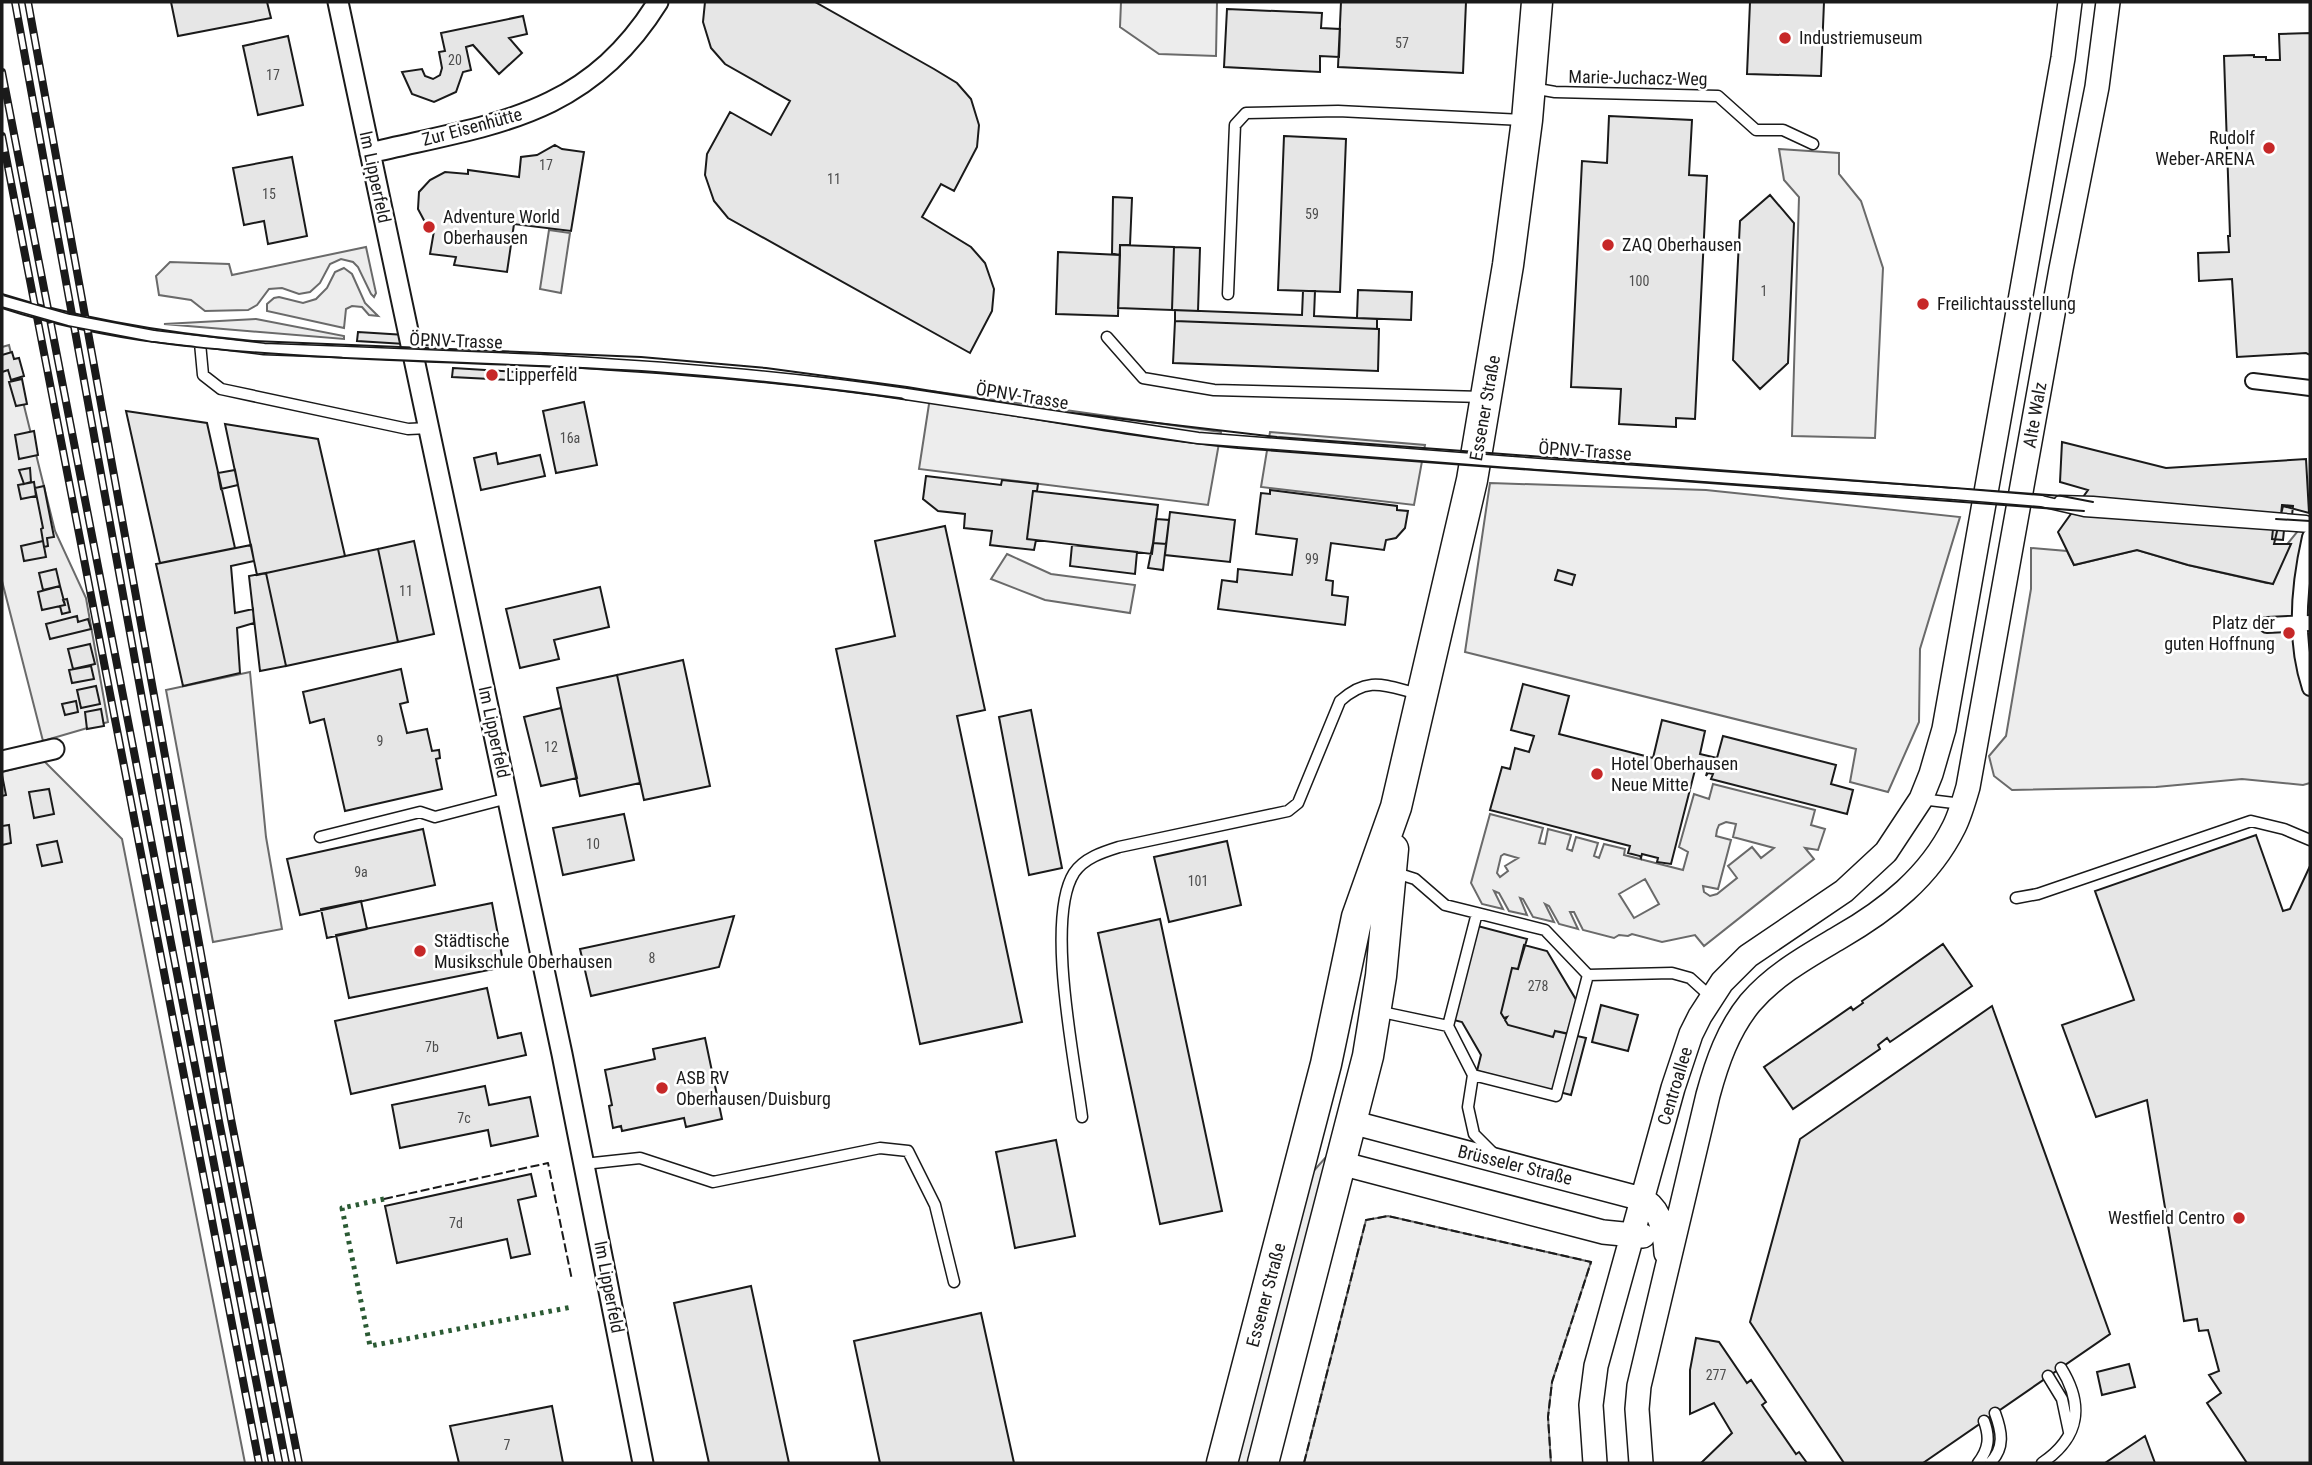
<svg xmlns="http://www.w3.org/2000/svg" width="2312" height="1465" font-family="'Roboto Condensed',sans-serif">
<rect width="100%" height="100%" fill="#fff"/>
<path fill="#ededed" stroke="#6a6a6a" stroke-width="2" fill-rule="evenodd" d="M1121 2H1217L1216 56 1159 54 1120 27Z
M1779 149 1839 153V174L1861 201 1883 268 1875 438 1792 436 1799 197 1784 180Z
M549 230 570 233 561 293 540 289Z
M366 247 376 293 374 297 371 294 358 267 353 262 341 259 330 264 320 283 310 292 299 294 282 288 269 289 257 305 248 310 205 311 191 300 159 295 156 276 170 262 229 264 232 275Z
M344 268 352 274 365 303 378 316 369 315 362 307 352 306 346 309 344 328 267 311V304L274 298 279 297 303 303 316 299 327 288 335 272Z
M256 319 344 336V339L164 324Z
M9 345 55 531 86 598 108 722 43 741 2 581V347Z
M931 391 1221 432 1208 505 919 469Z
M1270 432 1425 445 1414 505 1261 487Z
M1490 483 1706 490 1960 517 1920 649 1919 722 1888 792 1850 782 1856 749 1465 652Z
M2310 516V783L2303 785 2242 779 2156 787 2012 790 1994 776 1989 756 2006 736 2031 589V548L2067 551 2074 565 2137 550 2188 565 2267 583 2280 553Z
M1007 554 1051 574 1135 585 1130 613 1045 600 991 579Z
M250 672 266 837 282 929 213 942 166 690Z
M44 761 122 839 245 1463H2V772Z
M1713 784 1815 810 1811 825 1825 829 1818 850 1805 848 1814 859 1704 946 1695 935 1662 942 1632 934 1628 936 1619 935 1614 938 1583 930 1574 912H1570L1578 929 1559 924 1549 906 1545 904 1554 922 1533 917 1523 899 1520 898 1527 915 1509 911 1499 893 1494 891 1503 909 1482 904 1471 883 1490 814 1543 828 1539 843 1545 844 1548 829 1571 835 1567 849 1572 851 1576 837 1598 843 1594 856 1599 858 1604 844 1625 849 1624 855 1683 870 1688 852 1679 847 1694 794 1709 799ZM1726 822 1736 824 1733 837 1774 848 1761 858 1752 847 1728 866 1737 878 1717 894 1710 896 1704 892 1703 886 1718 889 1731 840 1716 836 1717 830 1719 825ZM1504 854 1518 858 1505 866 1508 871 1500 877 1497 873 1501 856ZM1645 879 1659 904 1634 918 1619 894Z
M1327 1156 1254 1463H1235L1310 1175Z
M1388 1216 1591 1262 1552 1382 1548 1417 1551 1463H1304L1366 1220Z"/>
<path fill="#e6e6e6" stroke="#1a1a1a" stroke-width="2" d="M171 2H267L271 18 178 36Z
M705 2H815L934 69 957 83 971 99 979 125 977 147 954 191 941 184 922 217 971 247 985 263 994 289 992 311 970 353 728 218 714 201 705 175 707 154 730 112 771 135 790 101 725 64 711 48 703 22Z
M1341 2H1466L1463 73 1338 67Z
M1750 2H1824L1821 76 1747 74Z
M1227 9 1322 13 1321 28 1340 29 1339 57 1320 56V72L1224 67Z
M523 16 527 34 509 38 522 53 499 74 473 45 466 47 471 70 463 72 456 92 434 102 412 94 402 72 422 69 425 76 433 79 440 75 442 68 439 52 445 51 441 33Z
M2310 33V355L2306 353 2237 357 2232 279 2199 281 2198 253 2229 252 2228 236H2230L2224 56 2254 55V57H2266V60H2280L2279 34Z
M288 36 303 105 258 115 243 46Z
M1609 116 1692 120 1689 175 1707 176 1695 419 1676 418V427L1619 424 1621 389 1571 387 1582 161 1607 163Z
M1284 136 1346 139 1340 292 1278 290Z
M555 145 562 149 584 152 571 231 514 224 507 272 454 265 456 257 430 254 434 231 426 224 418 209 419 192 430 180 445 172 468 174V170L519 177 521 157 537 155Z
M292 157 307 236 268 244 264 221 244 225 233 168Z
M1770 195 1794 223 1788 363 1760 389 1733 360 1740 221Z
M1113 197 1132 198 1130 245H1120V255L1112 254Z
M1120 245 1174 247 1172 310 1118 308Z
M1174 247 1200 248 1198 311 1172 310Z
M1058 252 1120 255 1118 316 1056 314Z
M1358 290 1412 292 1411 320 1357 318Z
M1303 291H1315L1314 316 1377 319V329L1175 321V310L1302 315Z
M1175 321 1379 329 1378 371 1173 363Z
M358 332 437 337V346L357 341Z
M12 352 14 359 19 358 24 376 11 380 8 370 2 372V355Z
M453 368 533 373 532 381 452 377Z
M22 379 27 404 16 406 9 382Z
M584 402 597 465 556 473 543 411Z
M126 411 207 423 235 548 160 563Z
M225 424 318 439 345 556 257 575Z
M34 431 38 455 19 459 15 435Z
M2062 442 2166 468 2306 459 2309 513 2283 506 2274 544H2291L2273 584 2188 565 2137 550 2074 565 2058 532 2088 490 2060 482Z
M496 453 498 464 540 455 545 476 481 490 474 458Z
M30 468 31 482 24 484 19 470Z
M235 470 238 485 221 489 218 473Z
M926 476 1001 485 1002 480 1038 484 1037 491H1033L1027 539 1036 540 1034 550 990 545 992 531 964 528 965 514 938 511 923 499Z
M34 482 36 496 21 499 18 485Z
M44 486 54 537 47 538 48 546 44 547 41 529 43 528 35 488Z
M1270 490 1397 506V510L1408 511 1405 528 1396 538 1386 540 1384 550 1331 543 1326 580 1333 581 1332 595 1348 597 1345 625 1218 609 1222 580 1237 582 1238 569 1292 575 1297 539 1256 534 1261 493 1270 494Z
M1033 491 1158 505 1152 554 1027 539Z
M2282 505 2293 506 2292 516 2281 515Z
M1170 512 1235 520 1230 562 1165 555Z
M1156 519 1169 520 1166 544 1153 543Z
M945 526 985 710 957 716 1022 1022 920 1044 836 649 895 636 875 541Z
M2273 529 2284 530 2283 540 2272 539Z
M43 541 46 557 24 561 21 546Z
M414 541 434 634 398 642 378 549Z
M1153 543 1166 544 1163 570 1148 568Z
M251 545 254 561 231 566 235 613 253 609 254 623 237 628 240 673 183 686 156 564Z
M1072 545 1137 552 1135 574 1070 566Z
M378 549 398 642 286 666 266 573Z
M56 569 60 586 43 590 39 573Z
M1558 570 1575 575 1572 585 1555 580Z
M266 573 286 666 260 671 249 576Z
M60 586 65 605 42 610 38 592Z
M600 587 609 627 554 640 559 659 520 668 506 609Z
M67 599 70 612 62 614 60 606 65 605 63 600Z
M77 616 78 622 88 619 91 629 50 639 46 624Z
M90 644 95 664 73 669 68 649Z
M683 660 710 786 644 800 617 675Z
M91 666 94 679 72 683 69 670Z
M401 669 408 702 400 704 407 733 427 729 432 751 439 750 440 758 436 759 442 789 345 811 324 719 310 723 303 692Z
M617 675 640 783 580 796 557 688Z
M1523 684 1569 696 1559 734 1653 758 1662 720 1705 731 1700 754 1717 758 1723 736 1836 765 1831 784 1853 790 1847 814 1711 779 1713 774 1708 773 1706 776 1709 765 1697 762 1671 864 1657 862 1658 858 1642 854 1641 858 1640 856 1628 853 1630 846 1490 810 1502 767 1510 769 1515 748 1529 752 1534 736 1511 730Z
M96 686 100 704 81 708 77 690Z
M76 701 78 712 65 715 62 704Z
M561 708 577 778 541 786 524 717Z
M101 709 104 726 87 729 85 712Z
M1031 710 1062 868 1029 875 999 717Z
M2 775 6 795 2 796Z
M49 789 54 814 34 818 29 792Z
M624 814 634 860 563 875 553 828Z
M9 825 11 843 2 845V826Z
M423 829 435 885 300 915 287 859Z
M2256 835 2283 911 2290 909 2310 866V1463H2247L2207 1403 2221 1393 2209 1375 2219 1371 2208 1330 2199 1331 2197 1319 2184 1321 2147 1100 2096 1117 2062 1025 2134 1000 2095 891Z
M57 841 62 862 42 866 37 845Z
M1227 841 1241 905 1169 922 1154 857Z
M361 901 367 929 327 938 321 909Z
M492 903 504 967 349 998 336 935Z
M734 916 719 967 591 996 580 949Z
M1160 919 1222 1211 1160 1224 1098 933Z
M1470 924 1527 939 1518 969 1512 968 1501 1013 1504 1018 1507 1017 1505 1020 1508 1025 1553 1037 1555 1031 1586 1038 1571 1095 1477 1071 1481 1055 1462 1022 1446 1018Z
M1943 944 1972 986 1890 1042 1887 1038 1878 1045 1880 1049 1793 1109 1764 1067 1851 1007 1853 1010 1863 1003 1862 1001Z
M1524 945 1547 951 1578 1003 1570 1034 1555 1031 1553 1037 1508 1025 1505 1020 1507 1017 1504 1018 1501 1013 1512 968 1518 969Z
M487 988 498 1038 521 1033 526 1055 351 1094 335 1021Z
M1601 1005 1638 1015 1628 1051 1592 1042Z
M1992 1006 2110 1334 1923 1463H1844L1750 1322 1800 1139Z
M705 1038 722 1119 686 1127 684 1118 622 1131 621 1126 613 1128 609 1106 612 1105 605 1070 655 1059 653 1049Z
M485 1086 489 1105 530 1097 538 1136 491 1146 488 1130 400 1148 392 1105Z
M1056 1140 1075 1236 1015 1248 996 1152Z
M531 1174 536 1196 518 1200 530 1254 511 1258 507 1239 397 1263 385 1206Z
M751 1286 789 1463H709L674 1303Z
M981 1313 1014 1463H880L854 1341Z
M1696 1338 1719 1342 1747 1383 1751 1380 1766 1402 1762 1405 1796 1454 1799 1452 1807 1463H1701L1732 1433 1714 1403 1690 1414V1370Z
M2129 1364 2135 1387 2102 1395 2097 1372Z
M552 1406 563 1463H459L450 1426Z
M2145 1436 2155 1463H2105Z"/>
<g fill="none" stroke-linecap="round" stroke-linejoin="round">
<defs>
<path id="service" d="M1532 88 1555 92 1718 96 1756 130H1783L1813 144
M1228 294 1235 125 1246 113 1338 111 1523 120
M153 336 264 349 345 352
M1107 337 1143 378 1214 390 1483 397
M200 343 203 375 221 389 408 429 429 428
M539 360C662 367 784 376 906 394
M1511 462 1955 494
M2041 501 2084 511 2310 527
M2060 501 2093 502 2306 521
M1921 799 1962 804
M320 837 420 812 435 817 508 798
M1393 872 1415 879 1445 905 1545 930 1588 975 1672 973 1690 978 1711 997
M2016 898 2038 894 2251 821 2284 829 2310 840
M1477 913 1448 1026 1473 1075 1468 1107 1474 1134 1495 1155
M1377 1011 1448 1026
M1473 1075 1556 1096 1588 975
M1082 1117C1075 1062 1045 919 1074 873 1084 858 1103 852 1119 847L1288 811 1298 803 1340 701C1369 675 1385 686 1419 694
M584 1164 640 1158 713 1182 880 1148 908 1151 935 1205 954 1282
M2048 1376 2062 1399 2069 1432
M1978 1463C1989 1449 1990 1437 1984 1421
M1990 1463C2005 1448 2002 1432 1995 1413
M2042 1463C2080 1437 2084 1405 2061 1368"/>
<path id="pedestrian" d="M2253 381 2310 388
M2310 537C2299 585 2294 640 2310 688
M2267 625 2310 623"/>
<path id="minor" d="M338 2 562 1054 643 1463
M370 153C491 124 586 118 658 2
M2 761 54 749"/>
<path id="tertiary" d="M1351 1122 1642 1199C1661 1208 1665 1233 1666 1253
M1340 1163 1603 1232 1643 1236
M1595 1463 1591 1405 1596 1366 1673 1088 1691 1034 1700 1016 1722 982 1748 956 1844 891 1886 852 1921 799 1931 774 1944 729 2063 58 2070 2
M1641 1463 1637 1409 1639 1386 1708 1095C1717 1062 1728 1030 1750 1003 1775 974 1808 956 1840 937 1887 910 1929 877 1954 827 1960 815 1964 801 1968 787L2061 269 2097 87 2108 2"/>
<path id="primary" d="M1222 1463 1326 1064 1357 917 1396 807 1472 480 1508 265 1527 120 1537 2
M1263 1463 1368 1056 1381 976 1393 849"/>
</defs>
<use href="#service" stroke="#1a1a1a" stroke-width="13"/>
<use href="#pedestrian" stroke="#1a1a1a" stroke-width="18"/>
<use href="#minor" stroke="#1a1a1a" stroke-width="23"/>
<use href="#tertiary" stroke="#1a1a1a" stroke-width="26"/>
<use href="#primary" stroke="#1a1a1a" stroke-width="33"/>
<use href="#service" stroke="#fff" stroke-width="10"/>
<use href="#pedestrian" stroke="#fff" stroke-width="14"/>
<use href="#minor" stroke="#fff" stroke-width="19"/>
<use href="#tertiary" stroke="#fff" stroke-width="23"/>
<use href="#primary" stroke="#fff" stroke-width="30"/>
<path stroke="#1a1a1a" stroke-width="2" d="M2 294C84 320 167 333 253 341L641 357 766 368 907 387 1047 410 1277 437 2062 496 2093 502
M2 308C109 343 217 351 329 357 437 363 546 365 655 372 750 379 846 390 941 404 1040 419 1138 438 1238 448L2084 511
M2276 519 2310 521"/>
<defs>
<path id="rail" d="M15 2 219 1121 286 1463
M28 2 231 1119 299 1463
M2 72 272 1463
M2 136 259 1463"/>
</defs>
<use href="#rail" stroke="#1a1a1a" stroke-width="8"/>
<use href="#rail" stroke="#fff" stroke-width="5" stroke-dasharray="16" stroke-linecap="butt"/>
<defs>
<path id="service-bridge" d="M2 301 69 320 153 336
M345 352 539 360
M906 394 1198 438 1511 462
M1955 494 2041 501"/>
</defs>
<use href="#service-bridge" stroke="#1a1a1a" stroke-width="13" stroke-linecap="butt"/>
<use href="#service-bridge" stroke="#fff" stroke-width="10"/>
<path stroke="#2b5a34" stroke-width="5" stroke-dasharray="3.5 5" stroke-linecap="butt" d="M384 1199 342 1208 370 1346 572 1307"/>
<path stroke="#1a1a1a" stroke-width="2" stroke-dasharray="9 3.5" stroke-linecap="butt" d="M384 1199 548 1163 572 1280
M1304 1463 1366 1220 1388 1216 1591 1262 1552 1382 1548 1417 1551 1463"/>
</g>
<g fill="#c62828" stroke="#fff" stroke-width="2.5">
<circle cx="1785" cy="38" r="7"/>
<circle cx="2269" cy="148" r="7"/>
<circle cx="429" cy="227" r="7"/>
<circle cx="1608" cy="245" r="7"/>
<circle cx="1923" cy="304" r="7"/>
<circle cx="492" cy="375" r="7"/>
<circle cx="2289" cy="633" r="7"/>
<circle cx="1597" cy="774" r="7"/>
<circle cx="420" cy="951" r="7"/>
<circle cx="662" cy="1088" r="7"/>
<circle cx="2239" cy="1218" r="7"/>
</g>
<g text-anchor="middle" stroke-width="5" stroke-linejoin="round" paint-order="stroke">
<g font-size="14" fill="#4d4d4d">
<text x="1402" y="48">57</text>
<text x="455" y="65">20</text>
<text x="273" y="80">17</text>
<text x="546" y="170">17</text>
<text x="834" y="184">11</text>
<text x="269" y="199">15</text>
<text x="1312" y="219">59</text>
<text x="1639" y="286">100</text>
<text x="1764" y="296">1</text>
<text x="570" y="443">16a</text>
<text x="1312" y="564">99</text>
<text x="406" y="596">11</text>
<text x="380" y="746">9</text>
<text x="551" y="752">12</text>
<text x="593" y="849">10</text>
<text x="361" y="877">9a</text>
<text x="1198" y="886">101</text>
<text x="652" y="963">8</text>
<text x="1538" y="991">278</text>
<text x="432" y="1052">7b</text>
<text x="464" y="1123">7c</text>
<text x="456" y="1228">7d</text>
<text x="1716" y="1380">277</text>
<text x="507" y="1450">7</text>
</g>
<g font-size="18" fill="#1a1a1a" stroke="#fff" text-anchor="start">
<text x="1799" y="44">Industriemuseum</text>
<text x="2255" y="144" text-anchor="end">Rudolf<tspan x="2255" dy="21">Weber-ARENA</tspan></text>
<text x="443" y="223">Adventure World<tspan x="443" dy="21">Oberhausen</tspan></text>
<text x="1622" y="251">ZAQ Oberhausen</text>
<text x="1937" y="310">Freilichtausstellung</text>
<text x="506" y="381">Lipperfeld</text>
<text x="2275" y="629" text-anchor="end">Platz der<tspan x="2275" dy="21">guten Hoffnung</tspan></text>
<text x="1611" y="770">Hotel Oberhausen<tspan x="1611" dy="21">Neue Mitte</tspan></text>
<text x="434" y="947">Städtische<tspan x="434" dy="21">Musikschule Oberhausen</tspan></text>
<text x="676" y="1084">ASB RV<tspan x="676" dy="21">Oberhausen/Duisburg</tspan></text>
<text x="2225" y="1224" text-anchor="end">Westfield Centro</text>
</g>
<g font-size="18" fill="#1a1a1a" stroke="#fff">
<text transform="translate(1638 78) rotate(1)" y="6">Marie-Juchacz-Weg</text>
<text transform="translate(472 127) rotate(-15)" y="6">Zur Eisenhütte</text>
<text transform="translate(375 177) rotate(78)" y="6">Im Lipperfeld</text>
<text transform="translate(456 341) rotate(2)" y="6">ÖPNV-Trasse</text>
<text transform="translate(1022 396) rotate(9)" y="6">ÖPNV-Trasse</text>
<text transform="translate(1485 408) rotate(-80)" y="6">Essener Straße</text>
<text transform="translate(2035 415) rotate(-80)" y="6">Alte Walz</text>
<text transform="translate(1585 451) rotate(4)" y="6">ÖPNV-Trasse</text>
<text transform="translate(494 732) rotate(78)" y="6">Im Lipperfeld</text>
<text transform="translate(1675 1086) rotate(-73)" y="6">Centroallee</text>
<text transform="translate(1515 1165) rotate(14)" y="6">Brüsseler Straße</text>
<text transform="translate(609 1287) rotate(79)" y="6">Im Lipperfeld</text>
<text transform="translate(1266 1295) rotate(-75)" y="6">Essener Straße</text>
</g>
</g>
<rect width="2312" height="1465" fill="none" stroke="#1a1a1a" stroke-width="7"/>
</svg>
